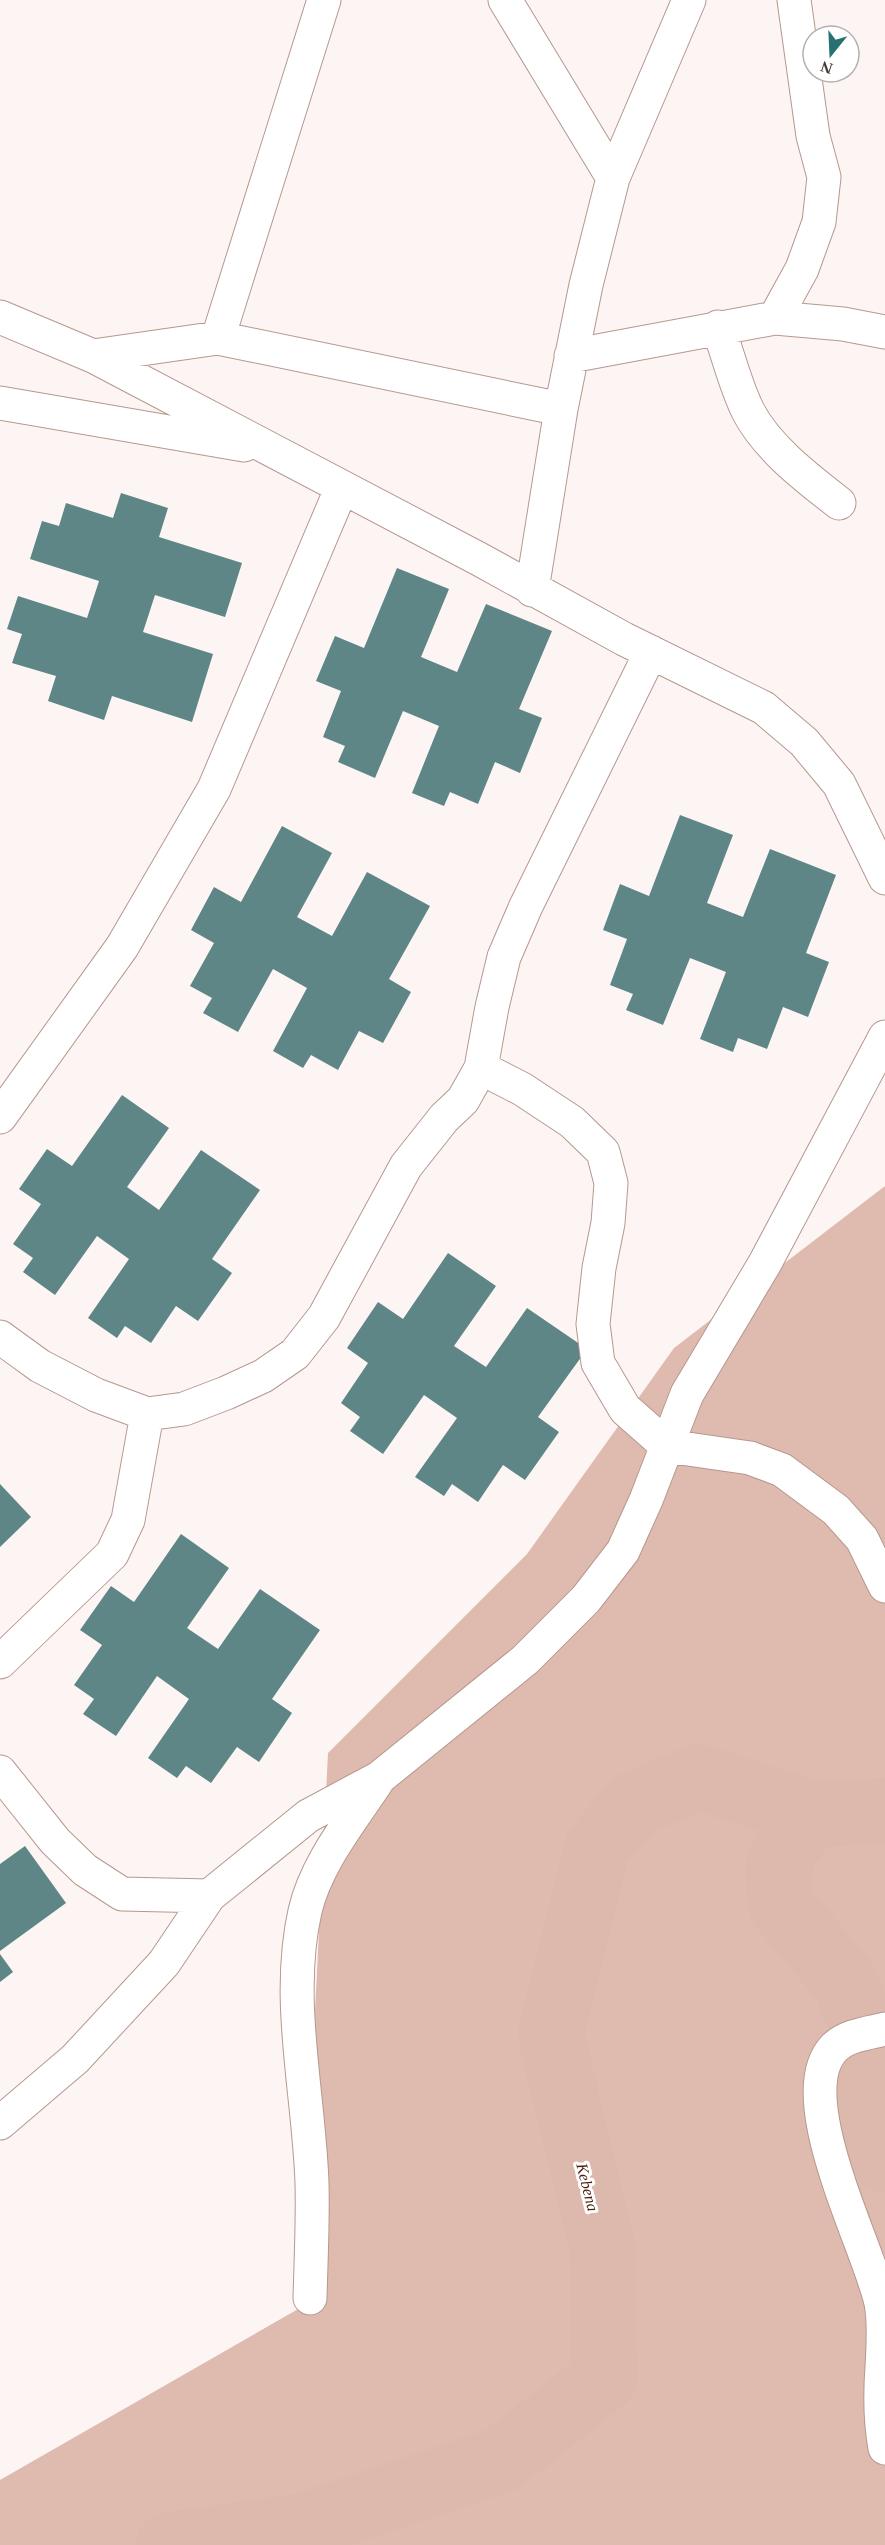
<svg xmlns="http://www.w3.org/2000/svg" width="885" height="2545" font-family="Georgia,serif">
<rect width="100%" height="100%" fill="#fcf5f3"/>
<path fill="#dfbbaf" d="M885 1186V2545H0V2480L300 2308 328 1753 527 1554 674 1348Z"/>
<g fill="none" stroke-linecap="round" stroke-linejoin="round">
<path stroke="#dcb8ad" stroke-width="66" d="M812 1814 787 1846 778 1870 781 1905 845 1982 868 2038 875 2133 885 2160
M169 2545 303 2526 501 2460 604 2379 603 2250 551 2035 598 1846 635 1804 699 1777 812 1814 885 1811"/>
</g>
<path fill="#5e8686" d="M121 493 168 508 159 537 242 563 225 617 155 595 143 632 213 654 192 722 112 696 104 720 48 701 56 676 12 663 22 634 7 629 18 596 87 618 99 581 30 559 42 521 59 526 66 503 113 518Z
M397 568 449 589 421 657 457 672 486 604 552 631 519 709 542 718 520 773 495 762 478 804 450 792 444 806 412 793 439 726 403 711 375 778 338 762 345 746 323 737 341 691 316 681 335 636 364 648Z
M680 815 733 835 707 903 743 917 770 849 836 875 806 953 829 962 808 1017 783 1007 767 1049 738 1038 733 1052 700 1039 726 972 690 958 663 1025 626 1010 633 994 610 985 627 939 603 930 620 884 649 896Z
M282 826 332 853 297 917 332 936 367 872 430 906 389 979 411 992 383 1043 359 1031 338 1070 311 1055 303 1068 273 1051 307 988 273 969 238 1032 203 1013 212 998 190 986 214 943 191 930 214 887 241 902Z
M122 1095 169 1128 127 1187 159 1210 201 1150 260 1190 212 1259 232 1273 198 1321 176 1306 151 1343 125 1326 117 1338 88 1318 129 1259 97 1236 55 1295 23 1272 33 1258 13 1244 41 1204 19 1189 47 1149 72 1166Z
M448 1253 496 1286 454 1346 486 1367 527 1308 587 1349 538 1417 559 1432 525 1480 503 1465 478 1502 452 1484 444 1496 415 1477 457 1418 424 1395 383 1454 350 1431 360 1417 341 1403 368 1363 347 1348 378 1302 403 1319Z
M0 1484 31 1517 0 1547Z
M181 1534 229 1568 187 1628 218 1649 260 1589 320 1630 272 1699 292 1713 259 1762 237 1747 211 1783 186 1766 177 1778 148 1758 189 1699 157 1676 116 1736 83 1714 94 1699 74 1685 102 1645 80 1630 111 1586 134 1602Z
M25 1846 66 1903 0 1951V1864Z
M0 1954 13 1972 0 1982Z"/>
<g fill="none" stroke-linecap="round" stroke-linejoin="round">
<defs>
<path id="street" d="M505 0 613 178
M0 317 93 356 479 559 624 639 764 708 804 742 839 784 885 878
M775 318 802 269 819 222 824 177 813 136 794 0
M718 327C728 354 735 385 748 411 767 448 807 478 839 503
M218 338 324 0
M93 356 218 338 561 409
M571 356 775 318 843 324 885 332
M0 403 244 445
M532 590 561 409 586 285 613 178 689 0
M481 1068 522 1089 572 1122 603 1152 611 1183 608 1223 599 1268 593 1324 598 1363 625 1409 667 1446 750 1458 782 1470 836 1510 862 1539 885 1586
M0 1117 122 947 214 789 342 487
M0 1337 40 1366 96 1395 147 1414 184 1409 226 1393 263 1376 295 1354 324 1317 406 1166 444 1118 463 1100 481 1068 492 1007 504 957 526 906 651 652
M0 1662 112 1554 128 1520 147 1414
M0 1772 55 1841 85 1870 122 1894 209 1896
M885 2029C869 2033 847 2035 834 2048 788 2096 869 2247 881 2303 885 2324 883 2346 882 2367 880 2394 880 2421 885 2448
M0 2123 75 2059 164 1963 209 1896 308 1816 379 1778 525 1660 586 1599 623 1551 646 1500 687 1394 765 1263 885 1037
M310 2298C311 2260 313 2221 312 2183 309 2093 285 2000 305 1911 316 1863 352 1820 378 1780"/>
</defs>
<use href="#street" stroke="#b6988e" stroke-width="35"/>
<use href="#street" stroke="#fff" stroke-width="33"/>
</g>
<g text-anchor="middle" stroke-width="6" stroke-linejoin="round" paint-order="stroke">
<g font-size="16" font-style="italic" fill="#4d1f10" stroke="#fff">
<text transform="translate(588 2187) rotate(76)" y="6">Kebena</text>
</g>
</g>
<g transform="translate(831 54) rotate(198)"><circle r="28" fill="#ffffff" stroke="#b5b0ae" stroke-width="1.5"/>
<path d="M0-4.5L10 22L0 15L-10 22Z" fill="#267171"/>
<text y="-9" font-size="16" font-weight="bold" text-anchor="middle" fill="#463935">N</text>
</g>
</svg>
